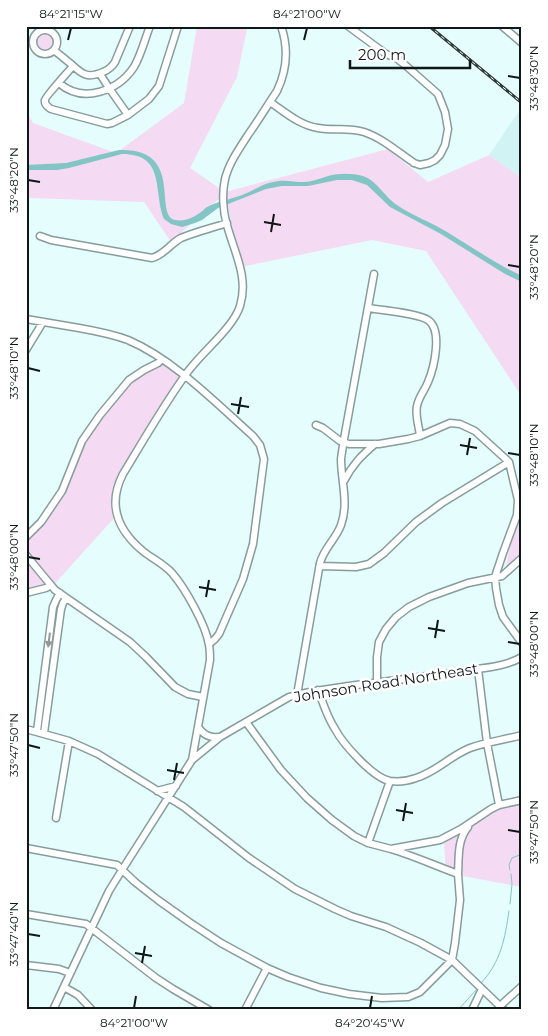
<svg xmlns="http://www.w3.org/2000/svg" width="548" height="1036" font-family="Montserrat,sans-serif">
<rect width="100%" height="100%" fill="#e5fefd"/>
<path fill="#d1f3f3" d="M522 107V178L489 155Z"/>
<path fill="#f5daf4" d="M197 26H242L247 29 237 77 190 168 225 192 388 149 428 182 489 155 522 178V397L426 251 372 240 241 267 225 193 171 242 144 202 28 198 26 204V109L33 123 116 153 184 103Z
M48 34C54 39 56 44 51 52 45 53 41 51 37 47V42L41 35Z
M162 358 184 377 121 475 114 496V518L51 588 26 593V536L59 496 83 436 136 373Z
M519 505 522 510V561L505 572 508 555Z
M522 800V887L446 873 444 841 496 804Z"/>
<path fill="#83c5c5" d="M119 150C186 147 152 217 176 220 184 222 195 217 201 212 202 212 205 208 207 207 216 202 232 199 242 195 253 191 262 184 273 182 284 179 293 182 304 182 311 182 318 179 325 177 337 173 351 173 363 176 376 180 385 197 397 205 413 216 431 222 447 232 472 247 496 264 522 276V282L505 274 441 234 390 207 367 185 352 180H337L308 186H282L266 189 218 208 202 220 195 223 182 227 171 224 164 219C153 191 166 154 122 154L69 168 57 170H26V165L66 163Z"/>
<g fill="none" stroke-linecap="round" stroke-linejoin="round">
<path stroke="#83c5c5" stroke-width="1" d="M510 870 509 865 512 858 522 854
M510 904 512 884 511 874
M481 983C501 962 505 938 509 911
M458 1010 477 989"/>
<defs>
<path id="minor" d="M502 26 522 43
M33 42a12 12 0 1 1 24 0a12 12 0 1 1-24 0Z
M55 51C60 55 65 59 71 64 82 74 87 79 103 72 108 70 112 67 115 62L130 26
M73 66C69 71 45 97 45 100 44 105 48 107 51 109L107 124 112 123 128 115 149 99 159 86 178 26
M100 74 109 88 128 115
M59 83C83 104 118 91 134 67 141 55 145 39 150 26
M270 102C285 112 299 125 318 128 333 131 349 127 364 132 382 138 398 152 414 163L420 165 429 163 435 160 440 155 445 145 448 129 445 112 438 94 404 64 396 58 386 54 348 26
M40 236 51 240 152 258C164 255 170 244 181 238 195 232 212 228 227 223
M368 308C381 310 418 313 428 320 443 330 434 368 428 382 425 390 419 396 417 406 415 416 419 426 420 436
M26 319C44 322 62 325 79 328 96 331 112 334 128 340 173 359 216 403 253 436L260 445 264 459 253 544 243 579 219 634 215 639 209 644
M26 350 43 322
M316 425 323 428 340 441 349 444H379L408 439 420 436 450 423 460 424 475 431 509 462 518 500 517 515 503 553 495 577 496 588 499 605 503 617 522 643
M344 481C352 465 362 455 375 444
M26 537 41 522 62 491 82 441 100 415 129 380 144 370 158 363 162 359
M26 555 45 578 55 590 130 642 146 657 175 687 188 694 203 697
M320 566 356 567 369 564 384 553 416 522 442 503 509 462
M26 593 46 588 51 585
M478 669 487 743 499 805
M377 682V657L379 642 386 629 396 617 409 607 429 597 468 583 502 576 522 558
M318 690C323 703 327 717 335 729 343 744 373 778 390 781 398 782 408 781 416 778 436 772 450 756 470 748 486 742 504 740 522 735
M297 695 320 563C324 548 336 539 341 525 349 503 341 481 341 459 342 452 343 445 344 439L374 274
M246 722 281 770 307 798 332 820 354 836 368 843 391 849 440 840 461 829 491 809 499 805 522 800
M198 727C204 735 209 738 219 737
M26 729 69 741 98 754 184 807 249 858 295 889 335 909 351 916 386 927 421 943 452 960 504 1010
M37 731 53 607 56 600 60 593
M44 733 61 609 63 603 66 598
M192 760 210 660C210 655 210 650 209 645 206 625 185 588 172 573 164 564 153 559 144 552 118 531 107 505 123 474 143 441 162 408 184 377 198 355 233 329 240 306 249 277 234 252 227 225 223 211 222 193 225 179 229 163 239 149 248 135 258 121 267 106 277 91 287 70 289 49 281 26
M157 791 176 786
M56 818 69 741
M368 843 390 781
M26 848 117 865 135 882 158 900 189 922 221 943 267 968 288 977 321 988 349 994 382 998 408 997 420 992 452 960 455 943 460 900 458 874C436 866 414 856 391 849
M458 874C459 858 457 840 468 827
M26 914 86 924 156 978 173 989 209 1010
M26 965 59 969 70 973
M64 987 78 995 92 1010
M500 1006 522 986
M53 1010 109 891 122 870 192 760 220 737 289 697C309 691 329 689 349 686 387 681 425 677 463 671 482 668 505 667 522 657
M245 1010 267 968
M472 1010 482 989"/>
</defs>
<use href="#minor" stroke="#869d9c" stroke-width="9"/>
<use href="#minor" stroke="#fff" stroke-width="6"/>
<defs>
<path id="rail" d="M429 26 522 103"/>
</defs>
<use href="#rail" stroke="#2e3938" stroke-width="3"/>
<use href="#rail" stroke="#fff" stroke-width="1" stroke-dasharray="4" stroke-linecap="butt"/>
</g>
<defs><path id="oneway-solid" d="M-6-.8H1V-3.2L6.5 0L1 3.2V.8H-6Z" transform="scale(1.25)"/></defs>
<use fill="#939797" href="#oneway-solid" transform="translate(49 640) rotate(97)"/>
<path fill="none" stroke="#0f1717" stroke-width="2" d="M68 40 71 28M304 40 307 28M508 76 520 78M28 180 40 182M264 222 281 225M271 232 274 214M508 265 520 267M28 368 40 371M231 404 249 407M238 414 241 397M460 445 477 448M508 453 520 455M467 455 470 438M28 557 40 559M199 587 216 590M206 597 209 580M428 628 445 631M435 638 438 620M508 642 520 644M28 745 40 748M167 770 184 773M174 780 177 763M396 810 413 813M403 821 406 803M508 830 520 832M28 934 40 936M135 953 152 956M142 963 145 946M134 1008 136 996M370 1008 372 996"/>
<g text-anchor="middle" stroke-width="5" stroke-linejoin="round" paint-order="stroke">
<g font-size="15" fill="#0f1717" stroke="#fff">
<text transform="translate(386 683) rotate(-9)" y="5">Johnson Road Northeast</text>
</g>
</g>
<rect width="548" height="1036" fill="none" stroke="#ffffff" stroke-width="55"/>
<path d="M350 60v8h120v-8" fill="none" stroke="#0f1717" stroke-width="2.5"/>
<text x="358" y="60" font-size="15" fill="#0f1717" stroke="#ffffff" stroke-width="4" paint-order="stroke">200 m</text>
<rect x="28" y="28" width="492" height="980" fill="none" stroke="#0f1717" stroke-width="2"/>
<g font-size="12" text-anchor="middle" fill="#0f1717">
<text x="71" y="18">84°21'15"W</text>
<text x="307" y="18">84°21'00"W</text>
<text transform="translate(534 78) rotate(-90)" y="4">33°48'30"N</text>
<text transform="translate(14 180) rotate(-90)" y="4">33°48'20"N</text>
<text transform="translate(534 267) rotate(-90)" y="4">33°48'20"N</text>
<text transform="translate(14 368) rotate(-90)" y="4">33°48'10"N</text>
<text transform="translate(534 455) rotate(-90)" y="4">33°48'10"N</text>
<text transform="translate(14 557) rotate(-90)" y="4">33°48'00"N</text>
<text transform="translate(534 644) rotate(-90)" y="4">33°48'00"N</text>
<text transform="translate(14 745) rotate(-90)" y="4">33°47'50"N</text>
<text transform="translate(534 832) rotate(-90)" y="4">33°47'50"N</text>
<text transform="translate(14 934) rotate(-90)" y="4">33°47'40"N</text>
<text x="134" y="1027">84°21'00"W</text>
<text x="370" y="1027">84°20'45"W</text>
</g>
</svg>
